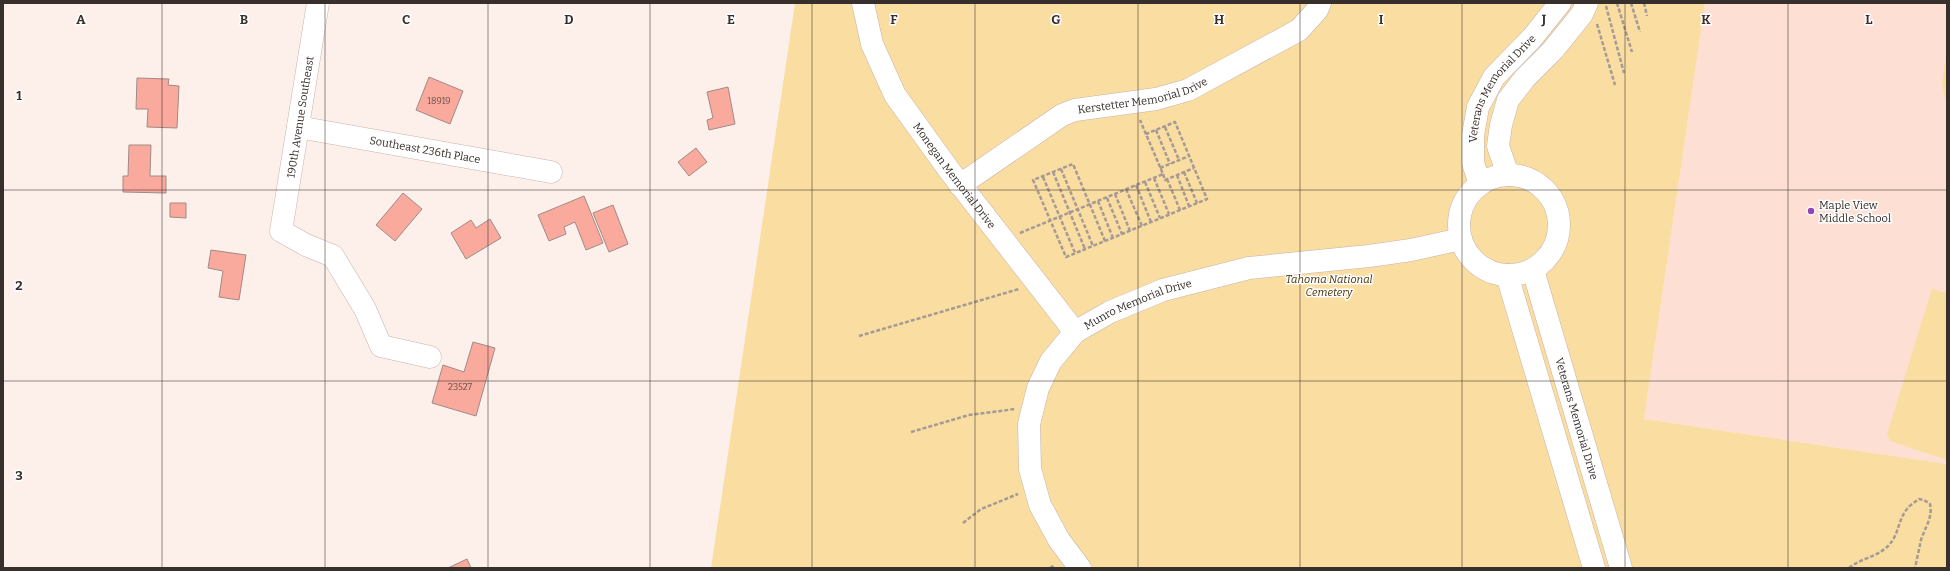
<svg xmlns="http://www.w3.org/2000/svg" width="1950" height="571" font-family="Bitter,serif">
<rect width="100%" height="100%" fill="#fdf0ea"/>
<path fill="#fde0d3" d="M1705 3H1947V464L1644 419Z"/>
<path fill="#fadda1" d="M795 3H1705L1644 419 1947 464V568H711Z
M1947 47V109L1942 83Z
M1932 289 1947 293V460L1890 441 1887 434Z"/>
<path fill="#faa99d" stroke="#a08a87" d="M429 77 463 91 450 124 416 110Z
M137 78 169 79 168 85 179 86 177 128 147 127 148 109H136Z
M728 87 735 124 709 130 707 120 713 118 707 92Z
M129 145H151L150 176H166V193L123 192V176H128Z
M696 148 707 162 689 176 678 162Z
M403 193 422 209 395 241 376 225Z
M584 196 603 243 586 250 575 222 564 227 566 234 549 241 538 215Z
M170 203H186V218L170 217Z
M613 205 628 244 609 252 593 213Z
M490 219 501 238 466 259 451 233 471 220 476 228Z
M211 250 246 255 239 300 219 297 223 271 208 268Z
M473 342 495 348 476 416 432 403 443 365 464 372Z
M467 559 471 568H448Z"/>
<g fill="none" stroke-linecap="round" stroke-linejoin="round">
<defs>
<g id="minor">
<path d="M318 3 281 231 306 245 333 256 365 309 381 346 430 357"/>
<path id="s1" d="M863 3 872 44 895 95 949 170 1075 332"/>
<path id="s2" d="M298 127 551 172"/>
<circle cx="1509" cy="225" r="50"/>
<path d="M1508 175 1498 146 1501 125 1508 100 1525 78 1553 50 1582 14 1587 3"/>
<path id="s3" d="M1480 184 1473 163V135L1478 107 1494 77 1532 38 1560 3"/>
<path id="s4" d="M960 185 1062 115 1075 110 1156 99 1188 90 1299 30 1317 10 1320 3"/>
<path id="s5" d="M1533 270 1621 568"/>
<path d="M1507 275 1594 568"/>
<path id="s6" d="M1080 568 1059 540 1040 505 1030 469 1029 424 1038 388 1051 361 1075 332 1110 312 1163 290 1249 268 1369 256 1411 250 1461 239"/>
</g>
</defs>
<use href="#minor" stroke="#c7b3aa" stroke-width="23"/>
<path stroke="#a59a95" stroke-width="2.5" stroke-dasharray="4 2" stroke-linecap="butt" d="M1617 3 1632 52
M1631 3 1640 32
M1644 3 1647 16
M1606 6 1624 73
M1597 24 1615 85
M1165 127 1179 160
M1156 130 1170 164
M1160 168 1189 156
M1061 169 1093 246
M1053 172 1085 249
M1184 172 1197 203
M1163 174 1165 180 1194 168
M1177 175 1189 206
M1043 177 1075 253
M1154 178 1169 214
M1167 179 1180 210
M1145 182 1160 218
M1136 185 1151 222
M1126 189 1142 226
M1115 194 1130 231
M1107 198 1122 234
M1098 201 1113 238
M1020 233 1163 174 1140 120
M1105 241 1073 164 1033 180 1066 257 1207 199 1175 122 1146 134
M859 336 1019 289
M911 432 969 415 1015 409
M963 523 981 509 1018 494
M1050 568 1055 565
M1849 568C1861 558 1878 557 1889 545 1899 534 1898 520 1907 509 1910 505 1915 502 1919 499L1924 500 1930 504C1933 518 1925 527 1921 540 1919 549 1917 559 1915 568"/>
<use href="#minor" stroke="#fff" stroke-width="22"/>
</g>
<path fill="none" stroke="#372f2b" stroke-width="1" stroke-opacity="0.55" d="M162 3V568M325 3V568M488 3V568M650 3V568M812 3V568M975 3V568M1138 3V568M1300 3V568M1462 3V568M1625 3V568M1788 3V568M3 190H1947M3 381H1947"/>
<circle fill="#9146b7" stroke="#fff" stroke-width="1.5" cx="1811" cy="211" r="4"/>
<g text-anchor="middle" stroke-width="3" stroke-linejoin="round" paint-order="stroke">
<g font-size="9" fill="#684e48">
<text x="439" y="104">18919</text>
<text x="460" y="390">23527</text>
</g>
<g font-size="11" fill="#372f2b" stroke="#fff">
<text dy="4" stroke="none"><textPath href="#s3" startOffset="106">Veterans Memorial Drive</textPath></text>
<text dy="4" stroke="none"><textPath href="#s4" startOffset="207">Kerstetter Memorial Drive</textPath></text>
<text transform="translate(300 117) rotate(-81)" y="4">190th Avenue Southeast</text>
<text dy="4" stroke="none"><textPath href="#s2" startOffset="129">Southeast 236th Place</textPath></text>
<text dy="4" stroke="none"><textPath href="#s1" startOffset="198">Monegan Memorial Drive</textPath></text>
<text dy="4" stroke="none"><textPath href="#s6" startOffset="331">Munro Memorial Drive</textPath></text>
<text dy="4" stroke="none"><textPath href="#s5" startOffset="155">Veterans Memorial Drive</textPath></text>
</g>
<g font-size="11" fill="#372f2b" stroke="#fff" text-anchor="start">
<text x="1819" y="209">Maple View<tspan x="1819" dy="13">Middle School</tspan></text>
</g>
<g font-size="11" font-style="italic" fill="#423107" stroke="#fff">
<text x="1329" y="283">Tahoma National<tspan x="1329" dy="13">Cemetery</tspan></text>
</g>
</g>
<g font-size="13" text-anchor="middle" font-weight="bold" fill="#372f2b" stroke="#fff" stroke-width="3" stroke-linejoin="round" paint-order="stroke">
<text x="81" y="24">A</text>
<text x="244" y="24">B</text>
<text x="406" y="24">C</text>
<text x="569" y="24">D</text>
<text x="731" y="24">E</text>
<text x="894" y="24">F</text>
<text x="1056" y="24">G</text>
<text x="1219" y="24">H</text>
<text x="1381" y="24">I</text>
<text x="1544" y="24">J</text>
<text x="1706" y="24">K</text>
<text x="1869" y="24">L</text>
<text x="19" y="100">1</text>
<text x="19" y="290">2</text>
<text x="19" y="480">3</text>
</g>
<rect width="1950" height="571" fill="none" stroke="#372f2b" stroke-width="8"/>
</svg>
